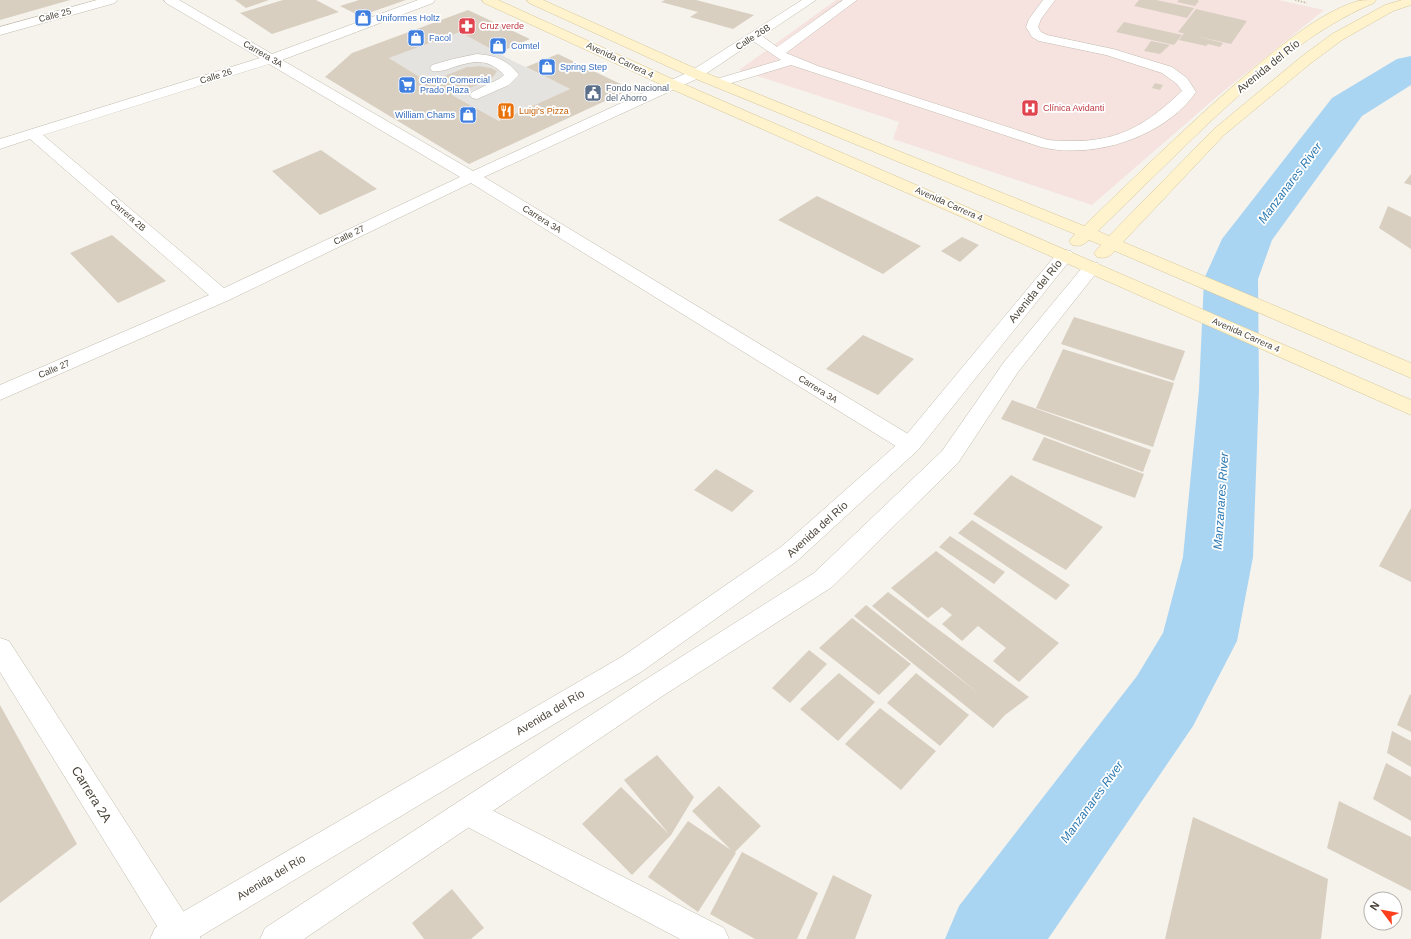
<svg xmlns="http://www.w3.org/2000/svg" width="1411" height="939" font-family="Helvetica,sans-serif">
<rect width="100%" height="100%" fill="#f6f3ec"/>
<path fill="#f6e3e0" d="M836 0H1278L1324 10 1220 94 1092 205 893 139 899 122 739 70Z"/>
<path fill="#e5e3e0" d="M460 32 507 58 570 89 499 121 452 95 488 81 494 76 497 71 491 68 480 66 467 67 428 82 389 58Z"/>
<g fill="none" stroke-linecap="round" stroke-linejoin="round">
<path fill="#a9d4f2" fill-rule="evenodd" d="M1411 56V85L1362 116 1272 240 1258 279 1259 390 1253 557 1237 641 1193 726 1048 939H945L959 906 1137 676 1163 633 1183 557 1199 390 1204 279 1222 239 1332 98 1397 59Z"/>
</g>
<path fill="#d8cfc1" d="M0 0H70L0 20Z
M235 0H269L246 8Z
M283 0H316L339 12 272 34 240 13Z
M359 0H406L360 16 340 6Z
M665 0H696L754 15 733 29 690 17 698 12 661 2Z
M1139 0H1156L1194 8 1187 18 1134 6Z
M1179 0H1197L1199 1 1195 6 1177 2Z
M1196 9 1247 21 1231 44 1178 32Z
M468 10 530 39 498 53 460 32 389 58 428 82 467 67 480 66 491 68 497 71 494 76 488 81 452 95 499 121 570 89 526 67 558 54 631 89 469 164 325 77 352 53Z
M1124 22 1182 35 1174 45 1116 32Z
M1184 33 1223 43 1220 47 1208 44 1206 46 1179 40Z
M1151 41 1170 45 1160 54 1144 51Z
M1155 83 1163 85 1160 90 1152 88Z
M321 150 377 189 320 215 272 171Z
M1411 174V185L1404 183Z
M817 196 921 246 883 274 778 220Z
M1388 206 1411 217V249L1379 228Z
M112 235 166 281 118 303 70 253Z
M962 237 979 245 960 262 941 251Z
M1074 317 1185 351 1174 381 1061 344Z
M863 335 914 359 878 395 826 369Z
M1063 349 1174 383 1153 447 1036 408Z
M1012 400 1151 450 1143 472 1001 419Z
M1044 437 1144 474 1135 498 1032 460Z
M716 469 754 491 732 512 694 490Z
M1011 475 1103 527 1066 570 973 514Z
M1411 508V582L1379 566Z
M972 520 1070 585 1056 600 958 533Z
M950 536 1005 572 994 584 939 547Z
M936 551 1059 643 1019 682 993 661 1006 648 978 626 962 641 942 624 952 615 942 607 928 618 891 588Z
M888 592 1029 697 1005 715 993 728 854 616 866 605 978 693 872 606Z
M852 618 911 664 879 695 819 648Z
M809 650 827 664 790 703 772 688Z
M839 673 875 702 838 741 800 709Z
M916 673 969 715 940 746 887 703Z
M1410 694 1411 695V732L1397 725Z
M0 705 77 844 0 903Z
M880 708 936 751 901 790 845 744Z
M1392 731 1411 741V767L1387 753Z
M657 755 694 797 671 835 632 875 582 824 621 787 669 834 624 780Z
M1386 763 1411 777V821L1373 799Z
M719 786 761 826 735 852 736 853 698 912 648 877 688 821 731 850 692 811Z
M1339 801 1411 837V891L1327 848Z
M1193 817 1328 879 1321 939H1165Z
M742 852 818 893 797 939H755L710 914Z
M833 875 872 895 855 939H806Z
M452 889 484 928 471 939H424L412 923Z"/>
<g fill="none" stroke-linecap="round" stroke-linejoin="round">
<defs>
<path id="service" d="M843 0H857L786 53 818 66 1048 140C1109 145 1138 133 1182 91L1177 84 1162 73 1106 55 1039 41 1032 37 1026 27 1029 19 1043 0H1055L1041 19 1038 27 1041 32 1047 35 1113 49 1172 67 1187 78 1196 92C1165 137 1093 160 1041 147L791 65 718 87 713 86 711 83 713 80 781 60 750 39 748 36 750 33H758L777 47Z
M477 54C494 55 508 60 519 75L509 85 477 99 472 98 470 95 472 92 499 79 504 75C487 57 473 61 451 68 445 70 439 72 432 71L430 68 432 65 453 59Z"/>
<path id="minor" d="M97 0H117L115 3 0 35V27Z
M164 0H179L272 54 418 0H435L433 3 282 60 473 171 691 71 802 0H816L701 77 484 177 918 440 921 445 918 450 910 453 902 450 471 183 229 300 0 400V385L209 295 30 139 0 149V139L260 58 166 3ZM269 64 460 177 224 288 43 135Z
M0 638 9 641 189 920 196 928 201 939H165L0 672Z
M468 798 724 928 729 939H680L458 822 453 812 458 802Z"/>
<path id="tertiary" d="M1065 250 1071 251 1074 255 1071 259 918 450 797 561 641 672 196 939H150L155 928 623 656 781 547 902 440 1059 251Z
M1092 262 1098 263 1101 267 1018 372 958 463 832 587 661 697 304 939H260L265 928 643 681 814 573 942 451 1004 362 1086 263Z"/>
<path id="secondary" d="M482 0H498L679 82 1411 400V415L669 88 484 3Z
M527 0H543L701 71 1084 226C1140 172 1195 118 1254 68 1283 44 1321 12 1358 1 1363 0 1370 0 1376 0L1374 3C1312 29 1262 74 1213 119 1174 156 1136 194 1098 231L1109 236 1214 129 1301 57 1332 34 1385 5 1402 0H1411V5L1393 11 1342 40 1311 63 1224 135 1123 242 1411 363V378L1115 251C1109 257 1105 259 1097 257L1094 253 1101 245 1089 240C1083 245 1080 247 1072 245L1069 241 1075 234 691 77 529 3Z"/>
</defs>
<use href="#service" stroke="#c2bbae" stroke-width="1"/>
<use href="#minor" stroke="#c2bbae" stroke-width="1"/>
<use href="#tertiary" stroke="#c2bbae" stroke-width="1"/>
<use href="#secondary" stroke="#d6c79b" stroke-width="1"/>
<path stroke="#c4b79f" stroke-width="1.5" stroke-dasharray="1.5 1.5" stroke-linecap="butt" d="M1295 0 1307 3"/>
<use href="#service" fill="#fff" fill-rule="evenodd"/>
<use href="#minor" fill="#fff" fill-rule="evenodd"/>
<use href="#tertiary" fill="#fff" fill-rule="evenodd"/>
<use href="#secondary" fill="#fff3cd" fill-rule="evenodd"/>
</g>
<defs>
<symbol id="shop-square" viewBox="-11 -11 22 22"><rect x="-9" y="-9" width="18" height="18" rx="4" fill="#3f7fe0" stroke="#fff"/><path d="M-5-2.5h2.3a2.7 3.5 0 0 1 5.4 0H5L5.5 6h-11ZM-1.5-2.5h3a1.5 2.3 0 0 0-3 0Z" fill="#fff"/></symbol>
<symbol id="pharmacy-square" viewBox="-11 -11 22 22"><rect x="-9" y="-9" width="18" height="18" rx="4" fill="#e0444e" stroke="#fff"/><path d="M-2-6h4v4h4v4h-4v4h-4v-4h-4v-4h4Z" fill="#fff"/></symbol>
<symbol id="supermarket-square" viewBox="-11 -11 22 22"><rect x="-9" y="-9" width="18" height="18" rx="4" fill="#3f7fe0" stroke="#fff"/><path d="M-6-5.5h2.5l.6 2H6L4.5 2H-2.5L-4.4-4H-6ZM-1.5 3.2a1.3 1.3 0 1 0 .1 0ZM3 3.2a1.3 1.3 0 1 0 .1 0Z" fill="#fff"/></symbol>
<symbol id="civic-square" viewBox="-11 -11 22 22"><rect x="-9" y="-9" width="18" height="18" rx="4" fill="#5c6f8a" stroke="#fff"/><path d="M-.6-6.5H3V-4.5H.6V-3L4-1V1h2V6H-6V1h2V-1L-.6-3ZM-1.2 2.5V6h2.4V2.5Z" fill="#fff"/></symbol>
<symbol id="hospital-square" viewBox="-11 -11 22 22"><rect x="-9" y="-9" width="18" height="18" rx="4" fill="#e0444e" stroke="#fff"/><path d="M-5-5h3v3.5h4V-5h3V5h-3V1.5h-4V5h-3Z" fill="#fff"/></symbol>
<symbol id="restaurant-square" viewBox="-11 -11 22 22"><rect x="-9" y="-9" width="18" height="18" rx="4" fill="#e8710a" stroke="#fff"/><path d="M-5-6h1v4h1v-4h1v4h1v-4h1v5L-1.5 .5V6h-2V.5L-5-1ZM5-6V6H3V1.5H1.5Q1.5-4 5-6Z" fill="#fff"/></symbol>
</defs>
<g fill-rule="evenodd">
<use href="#shop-square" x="353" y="8" width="20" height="20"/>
<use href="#pharmacy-square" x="457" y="16" width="20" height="20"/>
<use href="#shop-square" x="406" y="28" width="20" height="20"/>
<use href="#shop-square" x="488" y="36" width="20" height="20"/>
<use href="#shop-square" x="537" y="57" width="20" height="20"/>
<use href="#supermarket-square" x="397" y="75" width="20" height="20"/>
<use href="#civic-square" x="583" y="83" width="20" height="20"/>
<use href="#hospital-square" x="1020" y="98" width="20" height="20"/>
<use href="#restaurant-square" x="496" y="101" width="20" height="20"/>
<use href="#shop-square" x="458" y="105" width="20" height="20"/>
</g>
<g text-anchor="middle" stroke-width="3.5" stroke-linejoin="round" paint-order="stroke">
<g font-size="9" fill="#4b4439" stroke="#fff">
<text transform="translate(55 15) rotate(-15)" y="3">Calle 25</text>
<text transform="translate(753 37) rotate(-33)" y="3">Calle 26B</text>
<text transform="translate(263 54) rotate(30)" y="3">Carrera 3A</text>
<text transform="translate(620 60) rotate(25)" y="3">Avenida Carrera 4</text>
<text transform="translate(216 76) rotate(-17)" y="3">Calle 26</text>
<text transform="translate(949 204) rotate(24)" y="3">Avenida Carrera 4</text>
<text transform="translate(128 215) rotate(41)" y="3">Carrera 2B</text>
<text transform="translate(542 219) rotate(32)" y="3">Carrera 3A</text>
<text transform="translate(349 235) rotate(-26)" y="3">Calle 27</text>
<text transform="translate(1246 335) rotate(24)" y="3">Avenida Carrera 4</text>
<text transform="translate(54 369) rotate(-23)" y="3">Calle 27</text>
<text transform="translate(818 389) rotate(32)" y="3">Carrera 3A</text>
</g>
<g font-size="9" fill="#366cbe" stroke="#fff" text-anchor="start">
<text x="376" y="21">Uniformes Holtz</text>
<text x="429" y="41">Facol</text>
<text x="511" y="49">Comtel</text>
<text x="560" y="70">Spring Step</text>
<text x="420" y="83">Centro Comercial<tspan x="420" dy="10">Prado Plaza</tspan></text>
<text x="455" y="118" text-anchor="end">William Chams</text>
</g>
<g font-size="9" fill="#be3a42" stroke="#fff" text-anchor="start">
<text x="480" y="29">Cruz verde</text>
<text x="1043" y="111">Clínica Avidanti</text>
</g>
<g font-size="9" fill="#4e5e75" stroke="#fff" text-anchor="start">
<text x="606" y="91">Fondo Nacional<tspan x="606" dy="10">del Ahorro</tspan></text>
</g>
<g font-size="9" fill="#c56008" stroke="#fff" text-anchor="start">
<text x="519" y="114">Luigi's Pizza</text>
</g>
<g font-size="11" fill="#4b4439" stroke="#fff">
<text transform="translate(1268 66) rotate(-39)" y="4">Avenida del Río</text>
<text transform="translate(1035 291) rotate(-51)" y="4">Avenida del Río</text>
<text transform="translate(817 529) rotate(-42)" y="4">Avenida del Río</text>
<text transform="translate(550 712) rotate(-31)" y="4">Avenida del Río</text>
<text transform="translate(271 877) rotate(-31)" y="4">Avenida del Río</text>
</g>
<g font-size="12" font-style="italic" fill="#2e7ab2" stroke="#fff">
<text transform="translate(1290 183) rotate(-53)" y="4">Manzanares River</text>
<text transform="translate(1221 501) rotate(-86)" y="4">Manzanares River</text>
<text transform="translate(1092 802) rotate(-54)" y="4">Manzanares River</text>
</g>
<g font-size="13" fill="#4b4439" stroke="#fff">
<text transform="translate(92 794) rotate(58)" y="5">Carrera 2A</text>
</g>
</g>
<g transform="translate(1383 911) rotate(302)"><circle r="19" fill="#ffffff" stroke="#b7b4b0"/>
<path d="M0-3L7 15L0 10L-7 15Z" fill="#fc3f1d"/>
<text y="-6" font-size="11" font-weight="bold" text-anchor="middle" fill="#4b4439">N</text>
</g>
</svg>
